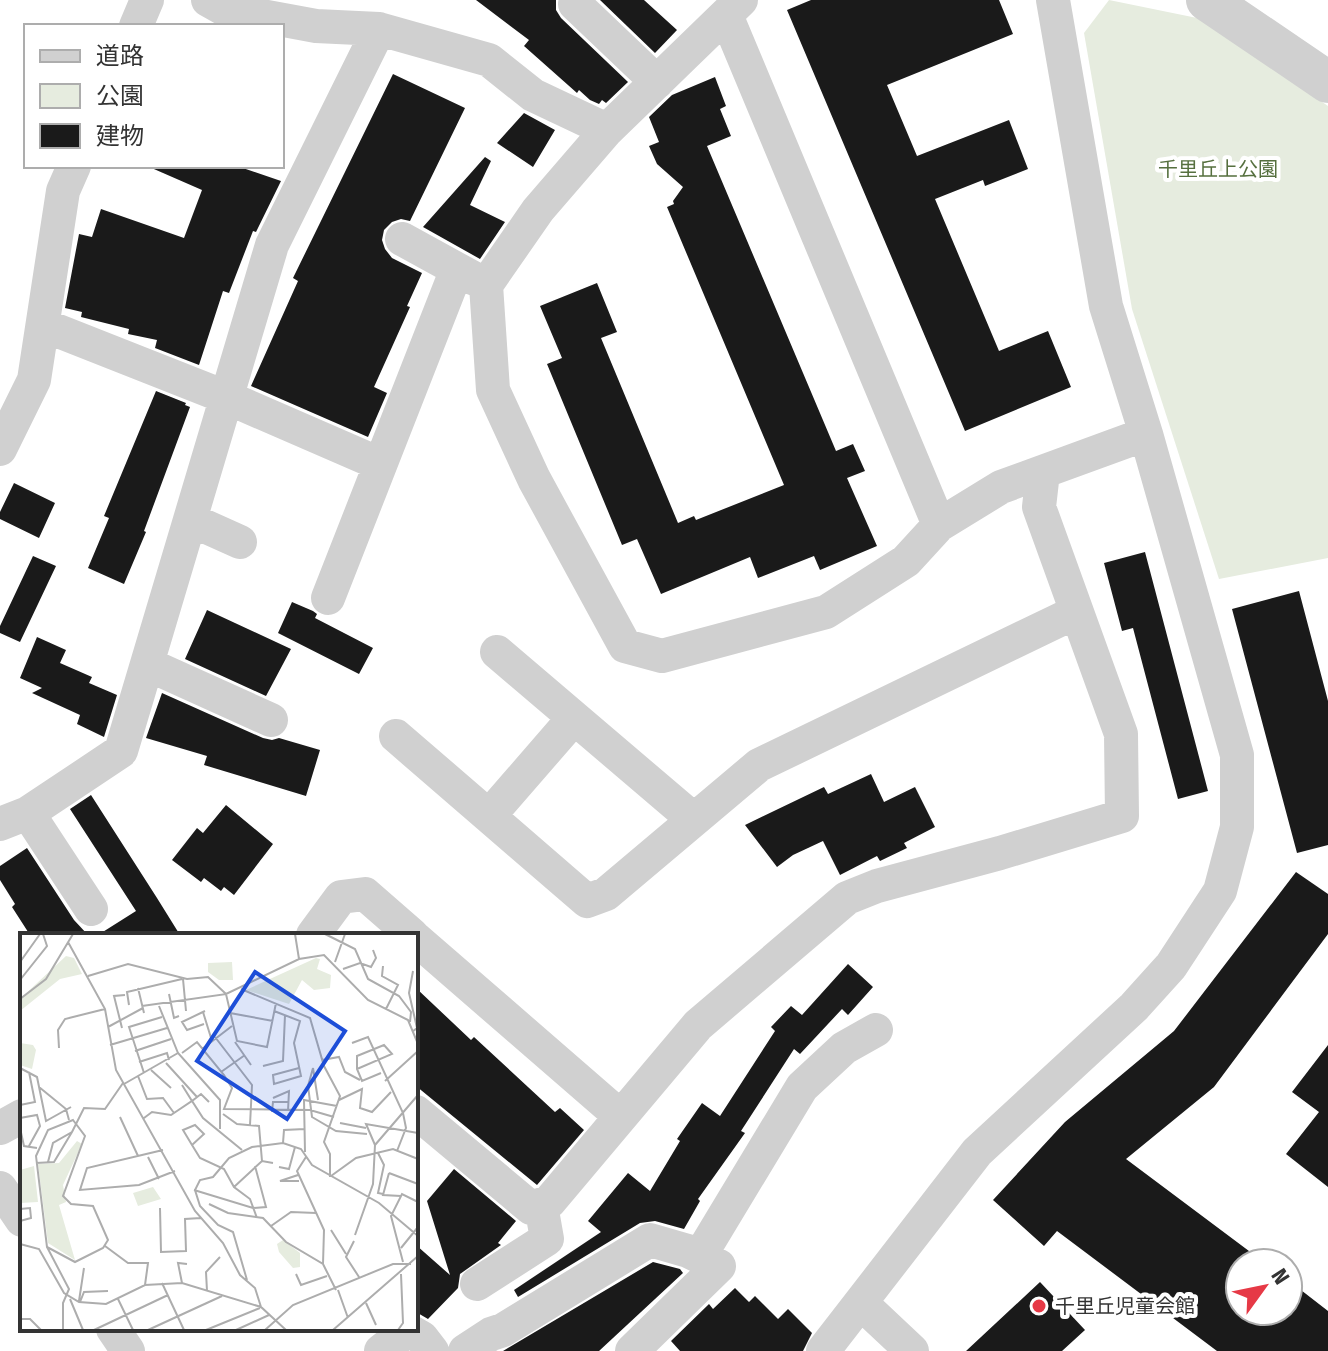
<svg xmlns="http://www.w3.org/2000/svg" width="1328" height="1351" font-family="'Fira Sans Condensed','Noto Sans JP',sans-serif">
<rect width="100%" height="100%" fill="#fff"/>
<path fill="#e6ecdf" d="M1109 0 1202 19 1328 106V558L1219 579 1132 309 1084 33Z"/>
<path fill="#1a1a1a" d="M476 0H556V10L561 18 628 82 606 103 602 100 599 104 590 100 579 90 577 93 524 46 529 40Z
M600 0H644L677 30 655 53Z
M811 0H999L1013 34 887 85 917 156 1009 120 1028 169 985 186 983 180 935 199 999 351 1048 331 1071 387 965 431 787 10Z
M393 74 465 108 410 221 401 219 392 222 384 230 382 240 385 249 392 258 422 273 407 306 410 307 374 387 387 393 368 437 251 386 298 281 293 278Z
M715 77 726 106 720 109 731 136 707 146 836 451 853 444 865 471 847 478 877 546 820 570 814 556 758 578 750 557 661 594 637 539 622 545 547 364 562 358 540 306 597 283 617 332 601 338 678 523 694 516 696 520 784 485 667 207 674 204 673 201 683 187 657 164 649 146 659 142 649 117 672 95Z
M524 113 555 130 533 167 497 143Z
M485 157 491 161 470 205 505 222 480 259 423 227Z
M147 166H237L281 181 256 232 253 231 229 293 223 291 199 365 155 348 157 340 128 334 129 329 81 317 82 312 65 308 79 234 92 237 101 209 184 238 202 190Z
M156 391 186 403 185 405 190 407 144 531 146 532 124 584 88 568 109 518 104 516Z
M14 483 55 503 39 538 0 519V512Z
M1145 552 1208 791 1178 799 1133 628 1122 631 1104 563Z
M33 556 56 566 20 642 0 633V626Z
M1299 591 1328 701V845L1297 853 1232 609Z
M292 602 313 611 317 614 315 618 373 648 359 674 278 633Z
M207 610 291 649 266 696 185 659Z
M37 637 66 650 60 663 92 677 89 683 117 695 104 737 77 724 80 715 32 693 42 688 20 678Z
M162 693 263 738 272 740 279 738 320 750 306 796 204 765 207 756 146 738Z
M871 774 884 802 915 787 935 827 904 843 907 848 880 861 877 856 840 875 823 841 793 855 777 867 745 825 824 787 828 794Z
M91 795 157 898 180 935H98L136 911 70 809Z
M226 805 273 844 234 895 224 887 221 891 204 878 201 882 172 860 197 828 203 833Z
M27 848 74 920 88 935H30L12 907 15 904 0 880V866Z
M1296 872 1328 894V934L1214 1087 1126 1159 1265 1263H1240V1311H1288V1280L1328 1311V1351H1217L1057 1231 1044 1246 993 1200 1065 1122 1174 1031Z
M848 964 873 987 848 1015 842 1009 800 1054 794 1049 741 1131 745 1133 698 1199 700 1201 684 1229 655 1221 640 1223 518 1297 514 1290 601 1232 588 1221 628 1173 650 1191 680 1141 677 1139 702 1103 720 1116 775 1031 771 1027 791 1006 802 1015Z
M416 988 471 1040 474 1037 555 1112 560 1108 584 1130 537 1185 416 1086Z
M1328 1045V1187L1286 1154 1319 1112 1292 1092Z
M454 1169 516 1221 498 1243 501 1245 460 1274 458 1288 428 1319 416 1312V1245L450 1275 427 1201Z
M653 1262 680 1269 683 1273 599 1351H503Z
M1040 1282 1085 1330 1062 1351H966Z
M735 1288 749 1302 755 1296 778 1319 788 1309 812 1333 803 1351H680L671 1341 709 1304 713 1309Z"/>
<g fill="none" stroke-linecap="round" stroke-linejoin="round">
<path stroke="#d0d0d0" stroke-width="34" d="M208 0 224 9 316 26 379 29 489 60 533 95 607 130
M741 0 607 130 538 210 486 285 493 390 534 479 625 646 662 656 826 612 906 561 939 525 1001 487 1146 434
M575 4 657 82
M726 15 939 525
M136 26 147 0
M402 239 475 279
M43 325 228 398 380 464
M0 449 34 380 63 191 74 166
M191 520 240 542
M328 598 457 269
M497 652 693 819
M147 664 271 720
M396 736 587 901 606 894 759 765 1076 612
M28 813 91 909
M489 816 574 718
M0 824 28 813 121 751 272 245 379 29
M313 935 341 897 365 894 412 935
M416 939 620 1116
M416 1112 531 1208 549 1202 698 1025 847 898 877 886 1000 853 1122 816 1121 734 1039 507 1043 472
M0 1128 22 1116
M0 1188 22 1220
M700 1256 802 1087 844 1048 876 1030
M477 1284 547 1239 541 1205
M862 1304 912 1351
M113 1329 128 1351
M381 1351 408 1330 422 1338 432 1351
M465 1351 491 1334 503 1330 650 1240 688 1251 719 1266 632 1351
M823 1351 977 1152 1134 1007 1171 966 1220 891 1237 827V755L1146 434 1106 306 1053 0"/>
<path stroke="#d0d0d0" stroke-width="42" d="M1207 0 1328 82"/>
</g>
<circle fill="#e63946" stroke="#fff" stroke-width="3" cx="1039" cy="1306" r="8"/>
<g text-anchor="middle" stroke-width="8" stroke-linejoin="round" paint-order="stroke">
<g font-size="20" fill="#56703f" stroke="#fff">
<text x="1218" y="176">千里丘上公園</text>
</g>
<g font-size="20" fill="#333" stroke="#fff" text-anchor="start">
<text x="1055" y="1313">千里丘児童会館</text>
</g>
</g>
<g transform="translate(20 933)">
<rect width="398" height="398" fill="#fff"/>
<path d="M46 23 54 25 62 41 40 46 0 78V66ZM296 25 300 26 297 36 311 42 310 55 294 57 282 47 269 71 226 57ZM212 29 213 47H199L188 39V30ZM0 110 13 112 16 117 12 136 0 132ZM57 208 62 211 43 252 46 269 39 272 55 327 28 310 18 231 39 230ZM14 233 18 269 0 270V237ZM133 254 141 266 118 273 113 260ZM263 307 280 320V334L273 335 259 319 257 311Z" fill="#e6ecdf"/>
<path fill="none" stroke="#adadad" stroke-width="2" d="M275 1 279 26M305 1 335 16 348 46 379 63 391 79 390 89M48 9 85 76 96 137 175 278 203 310 220 342 235 355 241 374M0 29 20 1M315 29 325 1M363 33 362 43 378 52 366 76M323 36 340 30 351 34 356 25 353 17M68 43 108 31 167 46 188 44 206 61 279 26 304 22 348 67 388 87 398 111M163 46 166 78M0 47 27 13 23 1M118 55 124 80M221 56 290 85 304 133 320 163 304 209 310 221V244M149 61 154 85 159 83M0 66 26 46 53 1M109 72 107 59 162 46M122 73 206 61 217 108 247 114 256 70M139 73 158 120 200 167V196M254 78 280 88 274 110 281 143 254 151 253 142 279 135M183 79 192 108M210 80 253 88M184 91 167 97 162 89 185 78M88 94 123 75M102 95 94 63 105 62M392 99 397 95 389 60 393 38M195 104 232 152 230 192M215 109 231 132M332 110 348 104 383 180 386 195 377 218M90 112 147 95M39 115 38 97 45 86 85 76M182 116 212 93M115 118 151 106M162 120 177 109 204 142 212 155 204 176 290 177 314 184M302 127 319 124 325 139 340 147M119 129 147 120 149 127M146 130 177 164M243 133 263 128 265 82M0 135 17 144 26 188 51 174M293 135 288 153 292 184 316 198 347 201M293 135 298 167M337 136 372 121 364 112 337 123V136L342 148 361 140M131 137 151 155M201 139 225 122M124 140 109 94 142 84M118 143 127 166 143 165 154 180M365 148 398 118M104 151 158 120M162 152 172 168 181 161 189 169M19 154 46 176 49 187M253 165 269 158 268 178M319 167 342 156 340 175 352 179 371 159M0 172 15 169 9 139M252 179 253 169H269M203 181 217 191 239 193 242 228M100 184 118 223M0 185 17 182 20 193 9 213M124 185 132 179 151 182 172 168 183 185 222 217M53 187 65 203 43 263 51 271 73 273 88 307 83 315 55 329 27 314 16 223 28 197ZM320 190 346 195M0 195 4 213 17 215M263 210 264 197 285 196M172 212 184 201 175 192 163 197 172 212 180 225 204 236 214 254 230 266 237 285M355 212 346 191 398 200M143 217 67 235 60 257 119 252 155 238M285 219 284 167 317 173M358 220 364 232 358 260 363 261M128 224 139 246M286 224 277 238 304 297 303 331M28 229 33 210 52 199 64 175 85 176 103 150M16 230 34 229 52 199M259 234 269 236 275 214M369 240 363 262 381 263M369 240 398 251M278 242 260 248H279M311 243 336 225 373 216 398 226M214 254 242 228 253 230M174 257 233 275 246 274 235 233M189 271 208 280 243 285 266 309 303 331 316 357M140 275 141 319 166 318 165 286 181 285M0 276 10 275 11 285 0 288M251 293 271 279 296 280M311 297 326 321M335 302 353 251 355 212 398 162M334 308 326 324 339 344M0 311 19 316 44 360 59 369 86 371 125 352 162 350 241 374 266 397M85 313 108 330H128L125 352M27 314 49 356 43 370V397M381 315 398 294M383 329 371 283 382 261 398 269M276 341 281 352 307 343M227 347 213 299 198 292 180 273 175 257 180 247 193 244 209 225 232 214 263 210 281 216 292 232 359 270 398 303M142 350 164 397M162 350 158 330 167 331M318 357 328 385M187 358 186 339 200 324M50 366 63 397M98 366 113 397M59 368 64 335M60 369 64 359 88 358M346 370 356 392M0 386H10L21 397M74 397 148 362M128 397 202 363M186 397 240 375M216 397 249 382M245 397 273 372 373 331H391M313 397 398 323M378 397 383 390 381 341"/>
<path fill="#1d4ed8" fill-opacity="0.15" stroke="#1d4ed8" stroke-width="4" d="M235 39 325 98 267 186 177 128Z"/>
<rect width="398" height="398" fill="none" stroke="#333" stroke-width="4"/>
</g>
<rect x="24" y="24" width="260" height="144" fill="#ffffff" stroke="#adadad" stroke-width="2"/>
<rect x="40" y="50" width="40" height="12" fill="#d0d0d0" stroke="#adadad" stroke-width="2"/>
<text x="96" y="64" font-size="24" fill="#333333">道路</text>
<rect x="40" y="84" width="40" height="24" fill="#e6ecdf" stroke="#adadad" stroke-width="2"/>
<text x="96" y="104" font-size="24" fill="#333333">公園</text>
<rect x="40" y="124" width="40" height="24" fill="#1a1a1a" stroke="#adadad" stroke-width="2"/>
<text x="96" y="144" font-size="24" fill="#333333">建物</text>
<g transform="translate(1264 1287) rotate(57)"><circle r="38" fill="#ffffff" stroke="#adadad" stroke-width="2"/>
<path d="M0-6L14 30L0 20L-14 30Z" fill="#e63946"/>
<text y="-12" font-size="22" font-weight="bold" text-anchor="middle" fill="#333333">N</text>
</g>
</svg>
